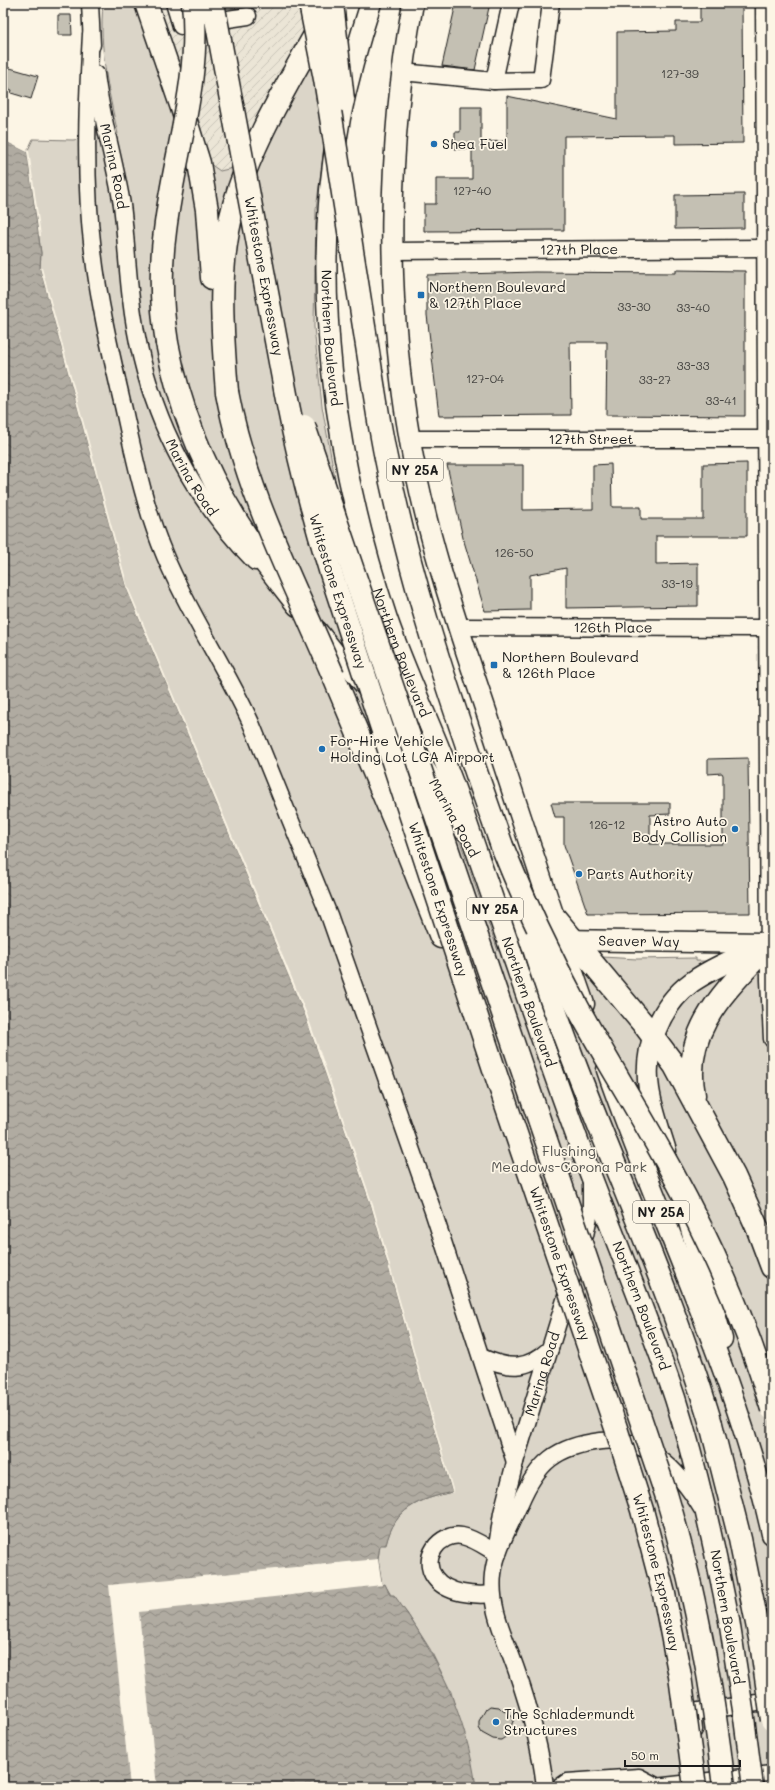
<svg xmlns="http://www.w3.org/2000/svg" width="775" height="1790" font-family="Mali,sans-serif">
<defs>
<pattern id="industrial-furrows" width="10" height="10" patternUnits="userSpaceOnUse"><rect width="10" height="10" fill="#ebe5d6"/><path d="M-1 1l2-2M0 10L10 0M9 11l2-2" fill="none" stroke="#c9c4b7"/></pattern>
<pattern id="water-waves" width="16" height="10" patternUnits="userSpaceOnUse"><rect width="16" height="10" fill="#b0aba1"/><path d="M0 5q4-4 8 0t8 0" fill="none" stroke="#8e8a82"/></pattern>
</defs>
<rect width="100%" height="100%" fill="#fcf5e5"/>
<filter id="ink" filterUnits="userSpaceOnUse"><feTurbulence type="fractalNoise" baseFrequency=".025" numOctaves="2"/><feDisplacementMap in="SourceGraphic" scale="8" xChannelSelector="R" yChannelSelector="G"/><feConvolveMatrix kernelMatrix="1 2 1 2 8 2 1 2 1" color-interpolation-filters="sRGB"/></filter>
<g filter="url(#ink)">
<path fill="url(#industrial-furrows)" d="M155 3H321L237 167 220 171 206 161Z"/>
<path fill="#dbd5c8" stroke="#7c7872" d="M103 3H137L206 161 220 171 237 167 329 29 346 24 327 125 316 210 314 327 322 406 336 484 393 673 424 738 498 951 637 959 696 958V961L772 962V1787H476L451 1692 430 1649 407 1613 391 1595 385 1585H382L378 1559 380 1544H386C395 1508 418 1500 452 1492L305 1015 126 587 40 268 41 253 27 152 33 139 73 140 94 137 93 123 98 125 101 136 118 134C108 90 99 48 103 3Z"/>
<path fill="url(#water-waves)" stroke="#75726c" d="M3 140 27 152 41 253 40 268 126 587 305 1015 371 1205 452 1492C418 1500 395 1507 386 1545H380L378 1559 382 1585 385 1584 390 1595H394C436 1652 467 1717 476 1787H3Z"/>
<path fill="#fcf5e5" d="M3 138 29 151 41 236H39L27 152 3 140Z
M40 268H42L128 587 307 1014 373 1205 454 1493 452 1492 371 1205 305 1015 126 587Z
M378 1559 382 1585 139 1612 157 1787H130L109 1585Z"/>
<path fill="#c4c0b3" stroke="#1c1c1c" d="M456 3H490L475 70 442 66Z
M700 3H742L743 143 675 144V135L564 136V230L424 231V204H436V179H472V149H455V132H460V107H481V142L507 141V96L617 119V32L676 31V22H700Z
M58 15H71L72 35H58Z
M3 66 38 76 31 99 11 93 12 90 3 88Z
M744 194V228L675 229V195Z
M676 270 745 271V416L606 415 607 342H570L571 415 439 416 427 315V275L535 272 676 273Z
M747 463V536H656V564L698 563V606L566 608V568L530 575V610L485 611 463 538 447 465H523V510L593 509V465L611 464 612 507H641V519H703V464Z
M748 758 750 913 588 914 564 845V817H555L551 803H670V814L650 815V844H723V775L722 773 708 774V759Z
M490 1706 499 1707 503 1711 509 1713 514 1719 507 1736 501 1740 493 1739 482 1733 479 1728V1721L486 1709Z"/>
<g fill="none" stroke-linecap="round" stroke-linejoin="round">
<defs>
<g id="minor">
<path d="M90 3 92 45"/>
<path d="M174 3 181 26 248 16"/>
<path d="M764 3 769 980 772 1039"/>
<path d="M91 34C87 106 84 180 93 251 99 304 112 358 124 410 135 460 145 509 165 556 189 614 225 666 251 723L329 915 433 1211 515 1462"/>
<path d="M404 61 402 72 494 81 541 80 551 3"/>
<path id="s1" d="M96 74C101 118 115 161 122 205 126 236 127 268 131 299 143 401 183 488 255 562"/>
<path d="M494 81 511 3"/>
<path id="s2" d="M393 251 765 248"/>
<path id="s3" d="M409 439H772"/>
<path id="s4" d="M459 627 767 628"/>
<path d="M318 629 405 739"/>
<path d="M426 767 441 791 463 832"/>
<path d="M481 1357C509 1369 526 1371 550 1349"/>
<path id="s5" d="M498 1540 502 1513 515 1462 585 1235 591 1207V1182"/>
<path d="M492 1594C475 1596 447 1594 435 1578 420 1559 439 1532 462 1536 474 1538 487 1548 498 1554"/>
<path d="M694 1730 692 1712 772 1701"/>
<path d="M545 1787C541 1748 530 1710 517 1672 506 1639 489 1610 493 1574 496 1549 510 1526 520 1503 537 1463 556 1446 601 1441 648 1436 680 1472 702 1509"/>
<path d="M560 1787 567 1782 639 1777 656 1786"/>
<path d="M655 1787 772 1774"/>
</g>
<g id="major">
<path id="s6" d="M371 3C359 40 348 79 340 118 309 283 334 460 387 619 408 680 438 739 459 800 501 923 543 1046 588 1168 617 1245 649 1320 675 1398 698 1471 714 1545 729 1620"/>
<path d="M413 3C387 145 385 298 410 441 426 535 457 624 487 714 519 811 550 908 584 1004"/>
<path id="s7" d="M560 940 764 943"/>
<path d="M607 1070C661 1225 737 1374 772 1534"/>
<path d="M666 1151C660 1131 652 1110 649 1089 643 1050 659 1006 692 982 715 966 742 956 768 944"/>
<path d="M687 1215 722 1339"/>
</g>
<path id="highway" d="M146 3 182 108 199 163 207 210 212 278
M167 343C180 411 207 476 245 534 261 559 280 582 298 605
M374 390C398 550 448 694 502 846
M227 392C222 330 217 265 234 205 252 140 290 81 322 22
M333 675 403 841 441 937
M555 918 645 1026 675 1066 734 1176 757 1227 772 1267
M694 1095C681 1027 729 988 770 943
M711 1424 740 1539 766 1668"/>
</defs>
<use href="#minor" stroke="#1c1c1c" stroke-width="19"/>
<use href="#major" stroke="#1c1c1c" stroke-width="23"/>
<use href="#highway" stroke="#1c1c1c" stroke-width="25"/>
<use href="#minor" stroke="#fcf5e5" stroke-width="16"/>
<use href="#major" stroke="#fcf5e5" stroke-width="20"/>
<use href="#highway" stroke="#fcf5e5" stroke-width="22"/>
<defs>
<path id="major-bridge" d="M729 1620 743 1710 753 1787"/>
<g id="highway-bridge">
<path id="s8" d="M213 3 288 405C299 461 313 515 330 570L496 1075 616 1428 642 1510 664 1594 680 1676 695 1787"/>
<path d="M310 3 325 79 374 390"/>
<path d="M332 3 343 100"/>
<path d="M167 343C161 306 160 268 165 231 174 154 201 81 193 3"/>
<path d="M227 392C245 491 294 583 333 675"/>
<path d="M304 426 666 1494C695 1590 713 1688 724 1787"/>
<path d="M502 846C524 901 550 956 578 1008 608 1063 642 1116 672 1172 713 1247 748 1327 772 1409"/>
<path d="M532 942C583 1106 662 1260 711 1424"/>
<path d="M762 1649 772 1720"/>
</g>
</defs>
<use href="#major-bridge" stroke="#1c1c1c" stroke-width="23" stroke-linecap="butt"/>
<use href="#highway-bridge" stroke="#1c1c1c" stroke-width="25" stroke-linecap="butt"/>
<use href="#major-bridge" stroke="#fcf5e5" stroke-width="20"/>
<use href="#highway-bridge" stroke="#fcf5e5" stroke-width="22"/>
</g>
</g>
<g fill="#1f6fb2" stroke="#fcf5e5" stroke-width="1.5">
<circle cx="434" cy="144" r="4"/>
<rect x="417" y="291" width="8" height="8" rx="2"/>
<rect x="490" y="661" width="8" height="8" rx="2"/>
<circle cx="322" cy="749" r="4"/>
<circle cx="735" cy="829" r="4"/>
<circle cx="579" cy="874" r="4"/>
<circle cx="496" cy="1722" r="4"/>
</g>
<g text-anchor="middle" stroke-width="3.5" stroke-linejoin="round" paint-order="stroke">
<g font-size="12" fill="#464542">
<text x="680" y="78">127-39</text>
<text x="472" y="195">127-40</text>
<text x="634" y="311">33-30</text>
<text x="693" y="312">33-40</text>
<text x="693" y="370">33-33</text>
<text x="485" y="383">127-04</text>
<text x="655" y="384">33-27</text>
<text x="721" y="405">33-41</text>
<text x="514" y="557">126-50</text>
<text x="677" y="588">33-19</text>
<text x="607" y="829">126-12</text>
</g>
<g fill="#fcf5e5" stroke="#5f5d58" stroke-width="1">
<rect x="387" y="459" width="56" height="22" rx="3"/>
<rect x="467" y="898" width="56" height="22" rx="3"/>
<rect x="633" y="1201" width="56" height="22" rx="3"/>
</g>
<g font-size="13" font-weight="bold" fill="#1c1c1c">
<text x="415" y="475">NY 25A</text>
<text x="495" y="914">NY 25A</text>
<text x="661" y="1217">NY 25A</text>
</g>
<g font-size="14" fill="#1c1c1c" stroke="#fcf5e5" text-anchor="start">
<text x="442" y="149">Shea Fuel</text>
<text x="429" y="292">Northern Boulevard<tspan x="429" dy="16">&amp; 127th Place</tspan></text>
<text x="502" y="662">Northern Boulevard<tspan x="502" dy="16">&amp; 126th Place</tspan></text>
<text x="330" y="746">For-Hire Vehicle<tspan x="330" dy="16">Holding Lot LGA Airport</tspan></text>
<text x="727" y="826" text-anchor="end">Astro Auto<tspan x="727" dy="16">Body Collision</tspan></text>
<text x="587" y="879">Parts Authority</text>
<text x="504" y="1719">The Schladermundt<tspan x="504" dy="16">Structures</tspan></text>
</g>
<g font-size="14" fill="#1c1c1c" stroke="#fcf5e5">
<text dy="5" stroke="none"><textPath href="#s1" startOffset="94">Marina Road</textPath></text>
<text dy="5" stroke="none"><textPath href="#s2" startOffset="186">127th Place</textPath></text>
<text dy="5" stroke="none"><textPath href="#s8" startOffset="278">Whitestone Expressway</textPath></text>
<text dy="5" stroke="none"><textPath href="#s6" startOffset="340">Northern Boulevard</textPath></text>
<text dy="5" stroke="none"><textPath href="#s3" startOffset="182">127th Street</textPath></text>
<text dy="5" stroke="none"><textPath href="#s1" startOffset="418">Marina Road</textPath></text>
<text dy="5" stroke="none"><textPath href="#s8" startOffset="602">Whitestone Expressway</textPath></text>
<text dy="5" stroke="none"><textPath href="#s4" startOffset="154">126th Place</textPath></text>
<text dy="5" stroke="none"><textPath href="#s6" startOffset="664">Northern Boulevard</textPath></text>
<text transform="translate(454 818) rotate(61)" y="5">Marina Road</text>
<text dy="5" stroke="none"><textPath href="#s8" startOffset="926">Whitestone Expressway</textPath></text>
<text dy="5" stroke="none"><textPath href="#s7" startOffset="79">Seaver Way</textPath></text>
<text dy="5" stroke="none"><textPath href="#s6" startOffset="1036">Northern Boulevard</textPath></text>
<text dy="5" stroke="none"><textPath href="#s8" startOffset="1310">Whitestone Expressway</textPath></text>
<text dy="5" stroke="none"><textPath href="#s6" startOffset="1360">Northern Boulevard</textPath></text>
<text dy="5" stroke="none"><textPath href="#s5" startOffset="172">Marina Road</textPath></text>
<text dy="5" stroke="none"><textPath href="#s8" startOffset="1634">Whitestone Expressway</textPath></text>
<text transform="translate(727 1617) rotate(80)" y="5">Northern Boulevard</text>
</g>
<g font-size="14" fill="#555450" stroke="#fcf5e5">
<text x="569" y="1156">Flushing<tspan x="569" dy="16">Meadows-Corona Park</tspan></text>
</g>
</g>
<rect width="775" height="1790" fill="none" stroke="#fcf5e5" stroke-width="16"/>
<rect x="8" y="8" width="759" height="1774" fill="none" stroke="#1c1c1c" stroke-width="1.5" filter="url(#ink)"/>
<path d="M625 1760v6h115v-6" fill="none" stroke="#1c1c1c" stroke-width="2"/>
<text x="631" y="1760" font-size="12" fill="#1c1c1c" stroke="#fcf5e5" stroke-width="3" paint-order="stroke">50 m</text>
</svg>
